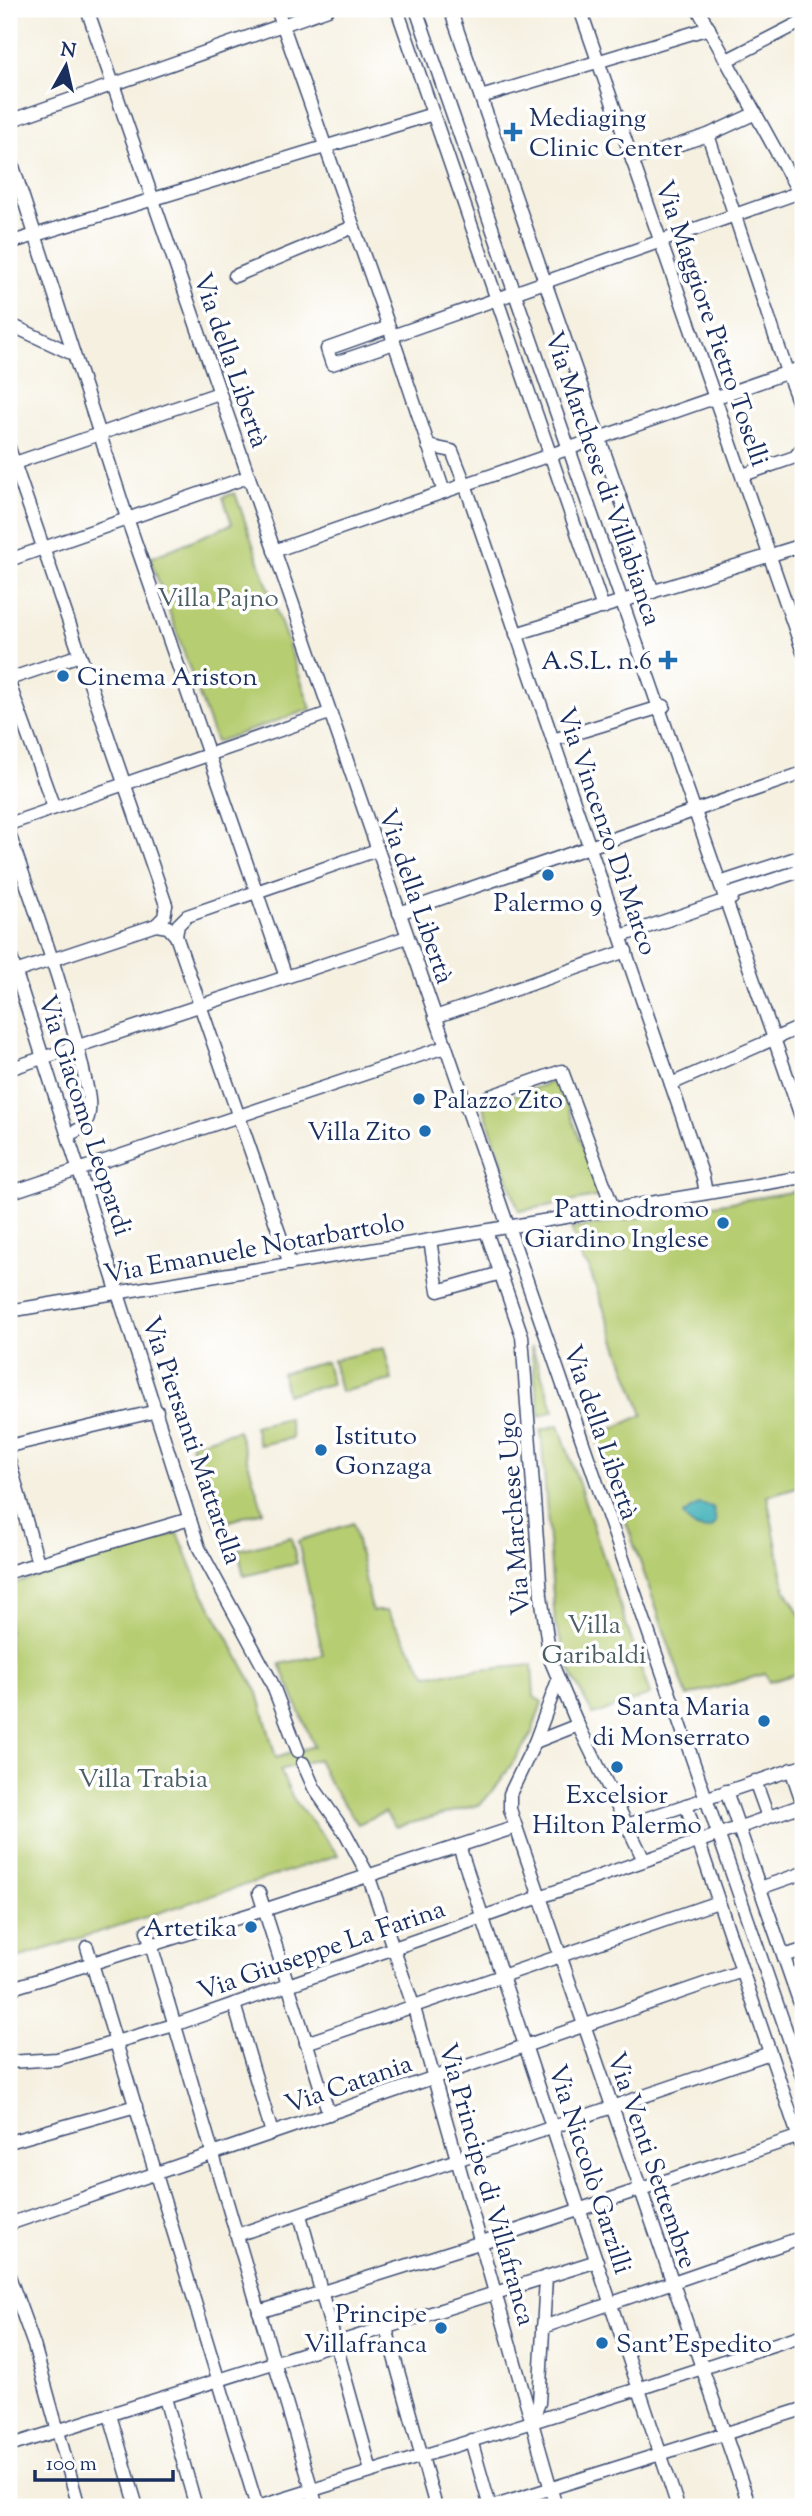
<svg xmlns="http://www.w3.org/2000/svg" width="812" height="2516" viewBox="0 0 812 2516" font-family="'Sorts Mill Goudy',serif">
  <rect width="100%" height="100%" fill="#fff"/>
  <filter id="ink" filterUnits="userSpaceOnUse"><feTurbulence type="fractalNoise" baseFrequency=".0143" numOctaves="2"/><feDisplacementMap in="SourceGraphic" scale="14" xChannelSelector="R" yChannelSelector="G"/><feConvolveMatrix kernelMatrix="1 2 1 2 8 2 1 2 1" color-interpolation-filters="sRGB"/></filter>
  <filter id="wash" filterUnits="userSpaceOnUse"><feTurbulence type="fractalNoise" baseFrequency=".00686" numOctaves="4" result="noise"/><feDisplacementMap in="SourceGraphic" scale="28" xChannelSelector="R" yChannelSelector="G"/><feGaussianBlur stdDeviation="1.57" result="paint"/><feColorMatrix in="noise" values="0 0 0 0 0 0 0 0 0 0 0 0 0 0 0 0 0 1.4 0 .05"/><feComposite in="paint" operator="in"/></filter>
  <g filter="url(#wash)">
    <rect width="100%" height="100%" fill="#f5f0e0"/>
    <g fill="#b7cd72" stroke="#697e68" stroke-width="2">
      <path d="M 235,493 L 311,709 L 216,742 L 150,558 L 232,524 L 223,497 Z"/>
      <path d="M 558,1080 L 601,1196 L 519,1211 L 483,1106 Z"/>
      <path d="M 803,1190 L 803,1485 L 767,1496 L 785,1589 L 803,1620 L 803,1678 L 802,1672 L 769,1682 L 765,1674 L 687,1696 L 596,1436 L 643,1415 L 588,1266 L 583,1262 L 571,1229 Z"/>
      <path d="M 532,1347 L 554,1411 L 540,1416 L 531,1349 Z"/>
      <path d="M 384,1348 L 392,1380 L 340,1392 L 333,1360 Z"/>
      <path d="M 326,1362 L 332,1384 L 287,1394 L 282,1373 Z"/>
      <path d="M 288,1418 L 292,1438 L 259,1445 L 254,1426 Z"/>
      <path d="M 559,1425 L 650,1695 L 593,1715 L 573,1677 L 555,1623 L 541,1430 Z"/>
      <path d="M 238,1430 L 263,1511 L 216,1525 L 191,1444 Z"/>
      <path d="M 353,1523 L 372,1611 L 387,1611 L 427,1675 L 532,1665 L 534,1697 L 542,1702 L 531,1735 L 500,1782 L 481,1804 L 396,1827 L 385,1812 L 358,1824 L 328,1781 L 318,1759 L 280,1770 L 293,1798 L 338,1855 L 9,1961 L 9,1585 L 178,1533 L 200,1587 L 258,1693 L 276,1758 L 314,1746 L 280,1664 L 323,1655 L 298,1541 Z"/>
      <path d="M 291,1537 L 297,1563 L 244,1576 L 238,1550 Z"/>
    </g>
    <path fill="#41b1b8" stroke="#2e708b" stroke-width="2" d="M 699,1504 L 713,1507 L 716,1523 L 712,1528 C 698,1532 692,1527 683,1515 Z"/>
  </g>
  <g filter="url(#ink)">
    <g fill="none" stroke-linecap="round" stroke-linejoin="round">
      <defs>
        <g id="minor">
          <path d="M 87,9 L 803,2079"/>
          <path d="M 277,9 L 389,327 L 444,492"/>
          <path d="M 397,9 L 603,608"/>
          <path d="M 416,9 L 803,1122"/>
          <path d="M 450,9 L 653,592"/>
          <path d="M 580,9 L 803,652"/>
          <path d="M 698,9 L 803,200"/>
          <path d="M 727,60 L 803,21"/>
          <path d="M 481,97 L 709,28"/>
          <path d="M 9,121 L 328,9"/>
          <path d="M 708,135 L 787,372 L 803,414"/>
          <path d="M 9,154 L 128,521 L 286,977"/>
          <path d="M 632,160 L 708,135 L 756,113"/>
          <path d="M 9,243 L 433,114"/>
          <path d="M 235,276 L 353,227"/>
          <path d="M 9,324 L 73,354"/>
          <path d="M 389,327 L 327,349 L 332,364 L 394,343"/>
          <path d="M 392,336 L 803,191"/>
          <path d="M 428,446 L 452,451 L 465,484 L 671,1084 L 703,1177 L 706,1193"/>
          <path d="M 9,448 L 166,905"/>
          <path d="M 9,465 L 219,393"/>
          <path d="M 743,475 L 795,457 L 803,447"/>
          <path d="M 274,551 L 803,367"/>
          <path d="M 9,560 L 248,477"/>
          <path d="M 516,634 L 803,545"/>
          <path d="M 9,679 L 80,655"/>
          <path d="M 9,683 L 54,808"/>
          <path d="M 553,740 L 664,706"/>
          <path d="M 9,824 L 329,713"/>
          <path d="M 9,833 C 35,911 65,989 83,1070 C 86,1084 92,1103 88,1117 C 85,1127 78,1131 69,1134"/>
          <path d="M 726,881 L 796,858 L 800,861 L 800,867 L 797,872 L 730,894"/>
          <path d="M 399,913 L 803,773"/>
          <path d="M 156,925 L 168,927 L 176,936 L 290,1264"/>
          <path d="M 176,936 L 178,925 L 187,916 L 377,850"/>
          <path d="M 621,936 L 732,898"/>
          <path d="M 9,951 L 199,1548 L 271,1681 L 298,1751"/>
          <path d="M 9,974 L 156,925 L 164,917 L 166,905"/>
          <path d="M 435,1017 L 626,951"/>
          <path d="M 9,1069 L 407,937"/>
          <path d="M 671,1084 L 803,1026"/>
          <path d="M 465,1105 L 562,1071 L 613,1208"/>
          <path d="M 9,1193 L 445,1047"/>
          <path d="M 486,1231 L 522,1336 L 541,1595 L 550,1659 L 578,1725 L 644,1860"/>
          <path d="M 430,1240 L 438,1291 L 501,1273"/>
          <path d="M 9,1311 L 803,1177"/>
          <path d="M 9,1446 L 157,1411"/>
          <path d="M 9,1460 L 38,1563"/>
          <path d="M 9,1572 L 190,1519"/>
          <path d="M 535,1742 L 578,1725"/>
          <path d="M 303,1763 L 314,1788 L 346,1834 L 368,1875 L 414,2008 L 556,2507"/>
          <path d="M 791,1769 L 803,1804"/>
          <path d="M 755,1781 L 768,1817"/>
          <path d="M 726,1791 L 803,2012"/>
          <path d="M 686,1805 L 803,2150"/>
          <path d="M 627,1825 L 803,1766"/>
          <path d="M 516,1827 L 750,2507"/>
          <path d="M 459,1846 L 678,2507"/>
          <path d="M 760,1888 L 803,1873"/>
          <path d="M 259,1893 L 329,2114"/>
          <path d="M 147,1931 L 317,2507"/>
          <path d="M 87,1947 L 257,2507"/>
          <path d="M 784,1956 L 803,1950"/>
          <path d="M 9,1989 L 264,1910 L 516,1827 L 510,1809 L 510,1794 L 535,1742 L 558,1680"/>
          <path d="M 234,2004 L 272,2133"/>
          <path d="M 306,2043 L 718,1902"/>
          <path d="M 9,2062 L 57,2059 L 174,2025 L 803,1805"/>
          <path d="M 9,2142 L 136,2106"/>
          <path d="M 300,2215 L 371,2471"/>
          <path d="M 9,2224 L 742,1971"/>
          <path d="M 237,2235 L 770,2053"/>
          <path d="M 9,2276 L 34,2345 L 79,2507"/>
          <path d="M 259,2312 L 482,2242 L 803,2135"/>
          <path d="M 543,2327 L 803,2237"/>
          <path d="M 386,2328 L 436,2507"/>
          <path d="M 165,2398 L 196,2507"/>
          <path d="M 110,2415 L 137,2507"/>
          <path d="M 532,2420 L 539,2403 L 546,2277"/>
          <path d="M 471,2440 L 490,2507"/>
          <path d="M 9,2446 L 597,2261"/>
          <path d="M 258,2507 L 638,2389 L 803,2335"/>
          <path d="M 492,2507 L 803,2409"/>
        </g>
      </defs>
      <use href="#minor" stroke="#3c4c72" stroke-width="15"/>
      <use href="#minor" stroke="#fff" stroke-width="12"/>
    </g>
  </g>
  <g fill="#1f6fb2" stroke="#fff" stroke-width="2.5">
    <path d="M509.5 121.5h7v7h7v7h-7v7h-7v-7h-7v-7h7z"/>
    <path d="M664.5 649.5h7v7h7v7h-7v7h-7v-7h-7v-7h7z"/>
    <circle cx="63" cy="676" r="7"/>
    <circle cx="548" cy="875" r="7"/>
    <circle cx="419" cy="1099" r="7"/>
    <circle cx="425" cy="1131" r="7"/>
    <circle cx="723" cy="1223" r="7"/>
    <circle cx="321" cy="1450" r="7"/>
    <circle cx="764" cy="1721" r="7"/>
    <circle cx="617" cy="1767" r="7"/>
    <circle cx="251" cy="1927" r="7"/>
    <circle cx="441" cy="2328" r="7"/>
    <circle cx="602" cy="2343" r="7"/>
  </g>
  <g text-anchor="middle" stroke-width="7" stroke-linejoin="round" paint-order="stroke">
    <g font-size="26" fill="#1b2f5e" stroke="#fff" text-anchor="end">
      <text x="529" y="126" text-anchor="start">Mediaging<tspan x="529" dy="30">Clinic Center</tspan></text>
      <text x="652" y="669">A.S.L. n.6</text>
      <text x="77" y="685" text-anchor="start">Cinema Ariston</text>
      <text x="548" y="911" text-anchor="middle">Palermo 9</text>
      <text x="433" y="1108" text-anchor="start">Palazzo Zito</text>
      <text x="411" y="1140">Villa Zito</text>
      <text x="709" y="1217">Pattinodromo<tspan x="709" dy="30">Giardino Inglese</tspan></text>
      <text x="335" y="1444" text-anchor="start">Istituto<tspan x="335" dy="30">Gonzaga</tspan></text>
      <text x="750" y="1715">Santa Maria<tspan x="750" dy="30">di Monserrato</tspan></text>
      <text x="617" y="1803" text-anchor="middle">Excelsior<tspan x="617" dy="30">Hilton Palermo</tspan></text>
      <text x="237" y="1936">Artetika</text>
      <text x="427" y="2322">Principe<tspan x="427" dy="30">Villafranca</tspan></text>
      <text x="616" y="2352" text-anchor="start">Sant'Espedito</text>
    </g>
    <g font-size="26" fill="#1b2f5e" stroke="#fff">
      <text transform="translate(713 323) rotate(71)" y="9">Via Maggiore Pietro Toselli</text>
      <text transform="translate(232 360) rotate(71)" y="9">Via della Libertà</text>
      <text transform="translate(604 478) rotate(71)" y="9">Via Marchese di Villabianca</text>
      <text transform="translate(608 831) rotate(71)" y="9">Via Vincenzo Di Marco</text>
      <text transform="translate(417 896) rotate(71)" y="9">Via della Libertà</text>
      <text transform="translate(86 1115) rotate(72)" y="9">Via Giacomo Leopardi</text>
      <text transform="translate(254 1247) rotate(-10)" y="9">Via Emanuele Notarbartolo</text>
      <text transform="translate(602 1432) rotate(71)" y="9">Via della Libertà</text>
      <text transform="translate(193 1440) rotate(71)" y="9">Via Piersanti Mattarella</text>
      <text transform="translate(513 1514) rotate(-94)" y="9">Via Marchese Ugo</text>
      <text transform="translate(321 1949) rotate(-19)" y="9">Via Giuseppe La Farina</text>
      <text transform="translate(348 2083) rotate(-19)" y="9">Via Catania</text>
      <text transform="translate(653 2160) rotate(71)" y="9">Via Venti Settembre</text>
      <text transform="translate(591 2169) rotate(72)" y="9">Via Niccolò Garzilli</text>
      <text transform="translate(488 2184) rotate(74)" y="9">Via Principe di Villafranca</text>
    </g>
    <g font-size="26" fill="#4a5e64" stroke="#fff">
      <text x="218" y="606">Villa Pajno</text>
      <text x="594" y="1633">Villa<tspan x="594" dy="30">Garibaldi</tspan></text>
      <text x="143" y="1787">Villa Trabia</text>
    </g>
  </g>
  <rect width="812" height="2516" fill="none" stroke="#fff" stroke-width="35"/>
  <g transform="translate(66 66) rotate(8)" stroke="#ffffff" stroke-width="5" paint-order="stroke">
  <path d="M0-5L12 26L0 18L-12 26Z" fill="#1b2f5e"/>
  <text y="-10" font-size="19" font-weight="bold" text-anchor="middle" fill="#1b2f5e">N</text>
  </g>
  <path d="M35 2470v10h138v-10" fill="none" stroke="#1b2f5e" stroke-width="3.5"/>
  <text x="46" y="2470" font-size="21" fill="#1b2f5e" stroke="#ffffff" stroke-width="5" paint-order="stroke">100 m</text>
</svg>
